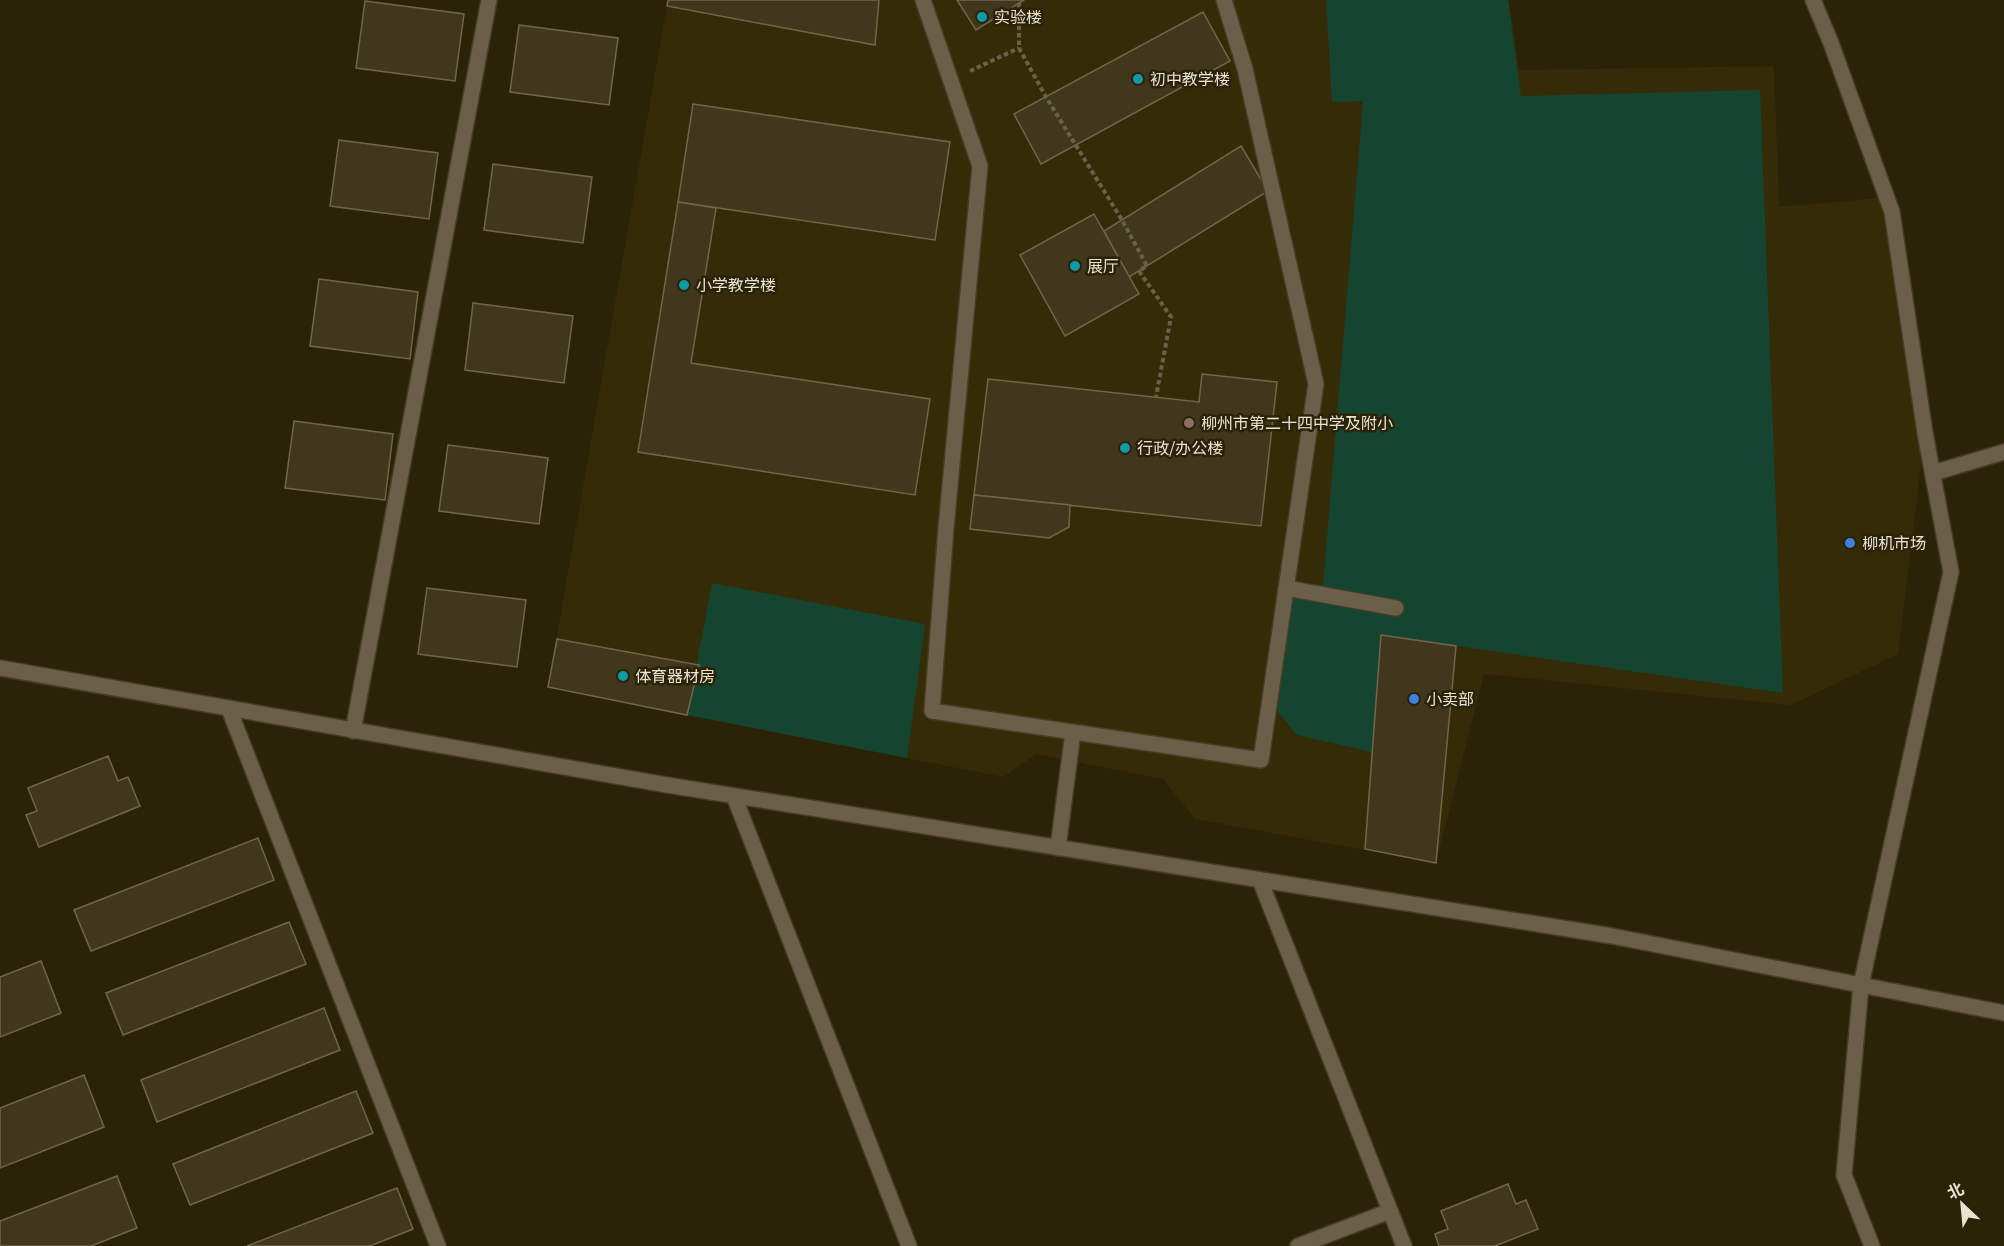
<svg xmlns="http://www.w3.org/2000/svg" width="2004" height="1246" viewBox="0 0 2004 1246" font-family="Georgia,'Noto Sans SC',serif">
  <rect width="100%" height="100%" fill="#2b2308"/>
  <path fill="#352b07" d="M 668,0 L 1509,0 L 1519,70 L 1774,66 L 1779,207 L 1890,197 L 1925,433 L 1898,654 L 1791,705 L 1484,674 L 1436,863 L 1195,819 L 1163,779 L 1036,754 L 1003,777 L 548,687 Z"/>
  <g fill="#154531">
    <path d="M 1326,0 L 1508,0 L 1521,96 L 1760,90 L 1783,693 L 1381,635 L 1372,752 L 1297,735 L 1276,710 L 1291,595 L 1322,598 L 1363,101 L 1332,102 Z"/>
    <path d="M 712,583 L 925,624 L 907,758 L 687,715 Z"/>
  </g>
  <g fill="#40371d" stroke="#70674b" stroke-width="1.5">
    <path d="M 668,0 L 879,0 L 875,45 L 667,6 Z"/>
    <path d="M 957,0 L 1024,0 L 976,30 Z"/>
    <path d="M 365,1 L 464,14 L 455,81 L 356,68 Z"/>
    <path d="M 1203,12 L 1230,61 L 1041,164 L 1014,114 Z"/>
    <path d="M 519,25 L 618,38 L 609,105 L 510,92 Z"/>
    <path d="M 693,104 L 950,142 L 935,240 L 678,202 Z"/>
    <path d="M 339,140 L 438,153 L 429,219 L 330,206 Z"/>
    <path d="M 1241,146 L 1268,191 L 1129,277 L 1104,231 Z"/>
    <path d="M 493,164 L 592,177 L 583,243 L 484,230 Z"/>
    <path d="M 678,202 L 716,208 L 691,363 L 930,399 L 915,495 L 638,452 Z"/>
    <path d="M 1094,214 L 1139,294 L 1065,336 L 1020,255 Z"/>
    <path d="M 319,279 L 418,292 L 410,359 L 310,346 Z"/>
    <path d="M 473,303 L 573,316 L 564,383 L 465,370 Z"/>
    <path d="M 1202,374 L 1277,382 L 1261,526 L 974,495 L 988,379 L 1199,402 Z"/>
    <path d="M 294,421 L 393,434 L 385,500 L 285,488 Z"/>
    <path d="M 448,445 L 548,458 L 539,524 L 439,511 Z"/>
    <path d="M 974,495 L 1070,505 L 1069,527 L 1049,538 L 970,529 Z"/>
    <path d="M 427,588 L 526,600 L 517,667 L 418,654 Z"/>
    <path d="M 1381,635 L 1456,646 L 1436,863 L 1365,849 Z"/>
    <path d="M 557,639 L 699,665 L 687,715 L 548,687 Z"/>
    <path d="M 108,756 L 118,781 L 128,777 L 140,806 L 39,847 L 26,815 L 37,811 L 28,788 Z"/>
    <path d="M 258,838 L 274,880 L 91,951 L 74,910 Z"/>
    <path d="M 289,922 L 306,964 L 123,1035 L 106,993 Z"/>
    <path d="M 41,961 L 61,1013 L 0,1037 L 0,977 Z"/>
    <path d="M 324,1008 L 340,1050 L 157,1122 L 141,1080 Z"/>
    <path d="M 84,1075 L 104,1127 L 0,1168 L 0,1108 Z"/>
    <path d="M 356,1091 L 373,1133 L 190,1205 L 173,1164 Z"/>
    <path d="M 117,1176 L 137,1228 L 91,1246 L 0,1246 L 0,1221 Z"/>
    <path d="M 1508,1184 L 1516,1204 L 1526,1200 L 1538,1229 L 1495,1246 L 1439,1246 L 1435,1234 L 1448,1229 L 1441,1211 Z"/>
    <path d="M 397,1188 L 413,1229 L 370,1246 L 247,1246 Z"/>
  </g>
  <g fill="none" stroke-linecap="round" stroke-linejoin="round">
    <defs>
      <g id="lane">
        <path d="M 923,0 L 980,166 L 946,528 L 932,711 L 1261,760 L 1316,384 L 1245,69 L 1224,0"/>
        <path d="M 1933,473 L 2004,452"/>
        <path d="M 1286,588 L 1396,608"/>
        <path d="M 1058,848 L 1073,732"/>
        <path d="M 1861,985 L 2004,1013"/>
      </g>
      <g id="street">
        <path d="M 1813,0 L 1831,43 L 1892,212 L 1925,433 L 1951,572 L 1861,985 L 1844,1175 L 1872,1246"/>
        <path d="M 0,668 L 667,785 L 1612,936 L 1861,985"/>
        <path d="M 229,709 L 438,1246"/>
        <path d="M 353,731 L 489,0"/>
        <path d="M 734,796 L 909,1246"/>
        <path d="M 1260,880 L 1404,1246"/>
        <path d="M 1298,1246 L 1390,1211"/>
      </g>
    </defs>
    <use href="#lane" stroke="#453e25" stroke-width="18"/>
    <use href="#street" stroke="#453e25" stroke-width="18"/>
    <g stroke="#69624b" stroke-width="4" stroke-dasharray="4.5 3" stroke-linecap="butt">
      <path d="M 1019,3 L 1019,48 L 1046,97 L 1122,220 L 1147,266 L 1139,271 L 1171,317 L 1156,397"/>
      <path d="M 970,71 L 1019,48"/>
    </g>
    <use href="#lane" stroke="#6b5f49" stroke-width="15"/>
    <use href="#street" stroke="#6b5f49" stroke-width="15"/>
  </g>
  <g fill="#0f9aa8" stroke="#2b2308" stroke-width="2">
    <circle cx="982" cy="17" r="6"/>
    <circle cx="1138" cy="79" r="6"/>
    <circle cx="1075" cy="266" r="6"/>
    <circle cx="684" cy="285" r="6"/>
    <circle cx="1125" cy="448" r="6"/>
    <circle cx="623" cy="676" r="6"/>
  </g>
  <circle fill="#8d6e63" stroke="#2b2308" stroke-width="2" cx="1189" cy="423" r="6"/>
  <g fill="#3f7fe0" stroke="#2b2308" stroke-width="2">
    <circle cx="1850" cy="543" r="6"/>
    <circle cx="1414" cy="699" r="6"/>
  </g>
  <g text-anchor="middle" stroke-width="5" stroke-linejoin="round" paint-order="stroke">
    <g font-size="16" fill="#e8e3d4" stroke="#2b2308" text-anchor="start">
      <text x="994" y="23">实验楼</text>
      <text x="1150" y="85">初中教学楼</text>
      <text x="1087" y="272">展厅</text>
      <text x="696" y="291">小学教学楼</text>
      <text x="1201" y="429">柳州市第二十四中学及附小</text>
      <text x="1137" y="454">行政/办公楼</text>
      <text x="1862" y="549">柳机市场</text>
      <text x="635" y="682">体育器材房</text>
      <text x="1426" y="705">小卖部</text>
    </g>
  </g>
  <g transform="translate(1962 1204) rotate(334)" stroke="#2b2308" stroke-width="4.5" paint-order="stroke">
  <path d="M0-4.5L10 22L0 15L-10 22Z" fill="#e8e3d4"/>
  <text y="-9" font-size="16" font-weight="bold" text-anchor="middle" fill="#e8e3d4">北</text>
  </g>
</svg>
